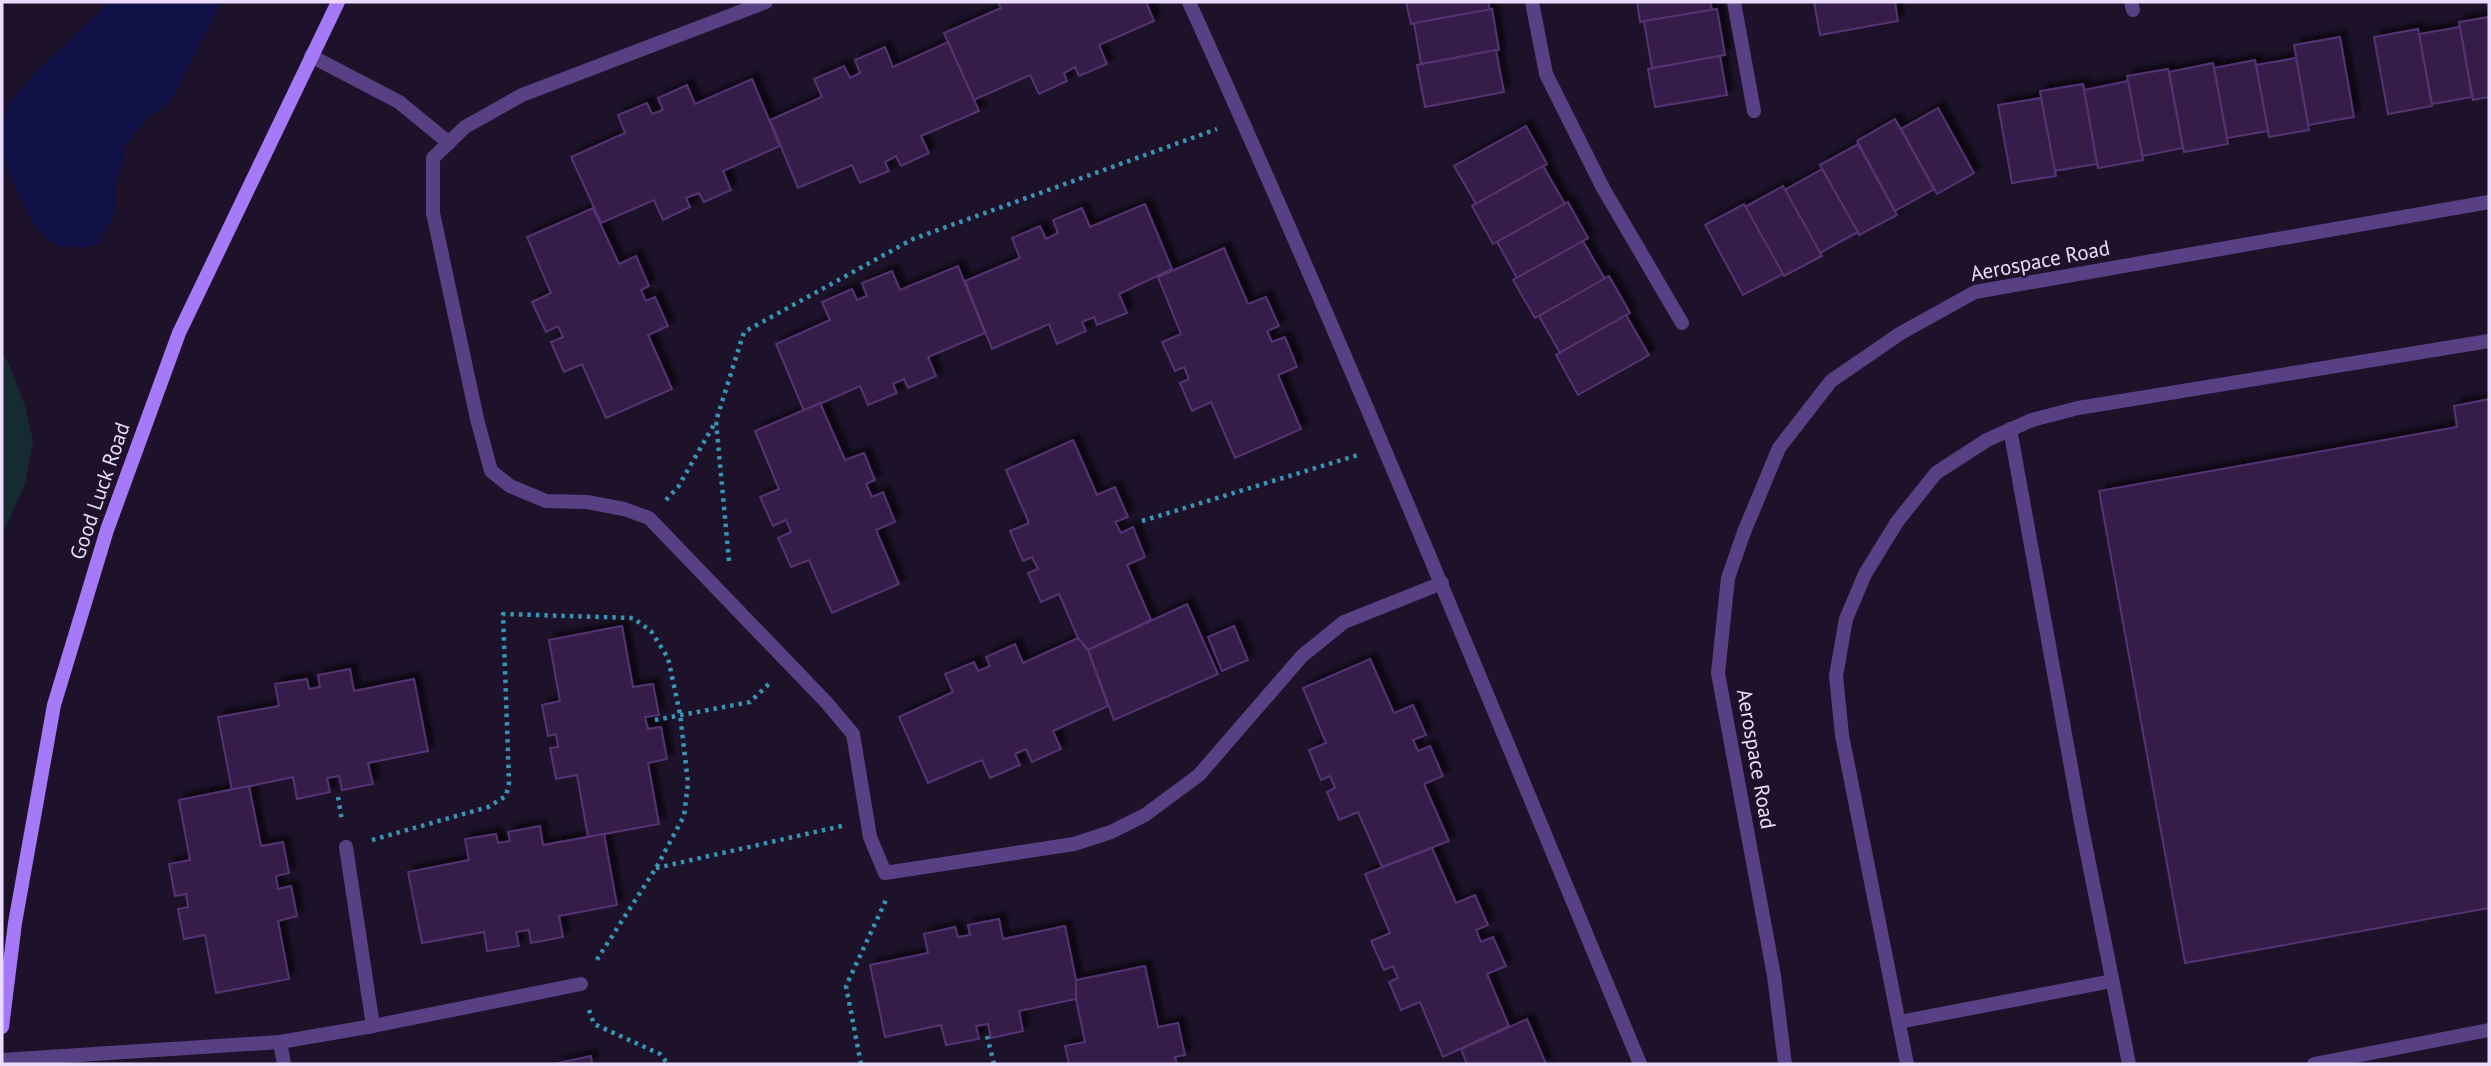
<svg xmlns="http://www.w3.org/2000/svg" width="2491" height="1066" viewBox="0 0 2491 1066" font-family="'PT Sans',sans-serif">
  <defs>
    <filter id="shadow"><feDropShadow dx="6" dy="-6" stdDeviation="2" flood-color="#0009"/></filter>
  </defs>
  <rect width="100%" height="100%" fill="#1d1229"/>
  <path fill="#162a32" d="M 2,354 L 9,364 L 25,406 L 33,441 L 25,484 L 2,535 Z"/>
  <path fill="#0e1046" d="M 110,2 L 222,2 L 171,101 L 149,116 L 126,145 L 116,185 L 114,215 L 97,245 L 80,248 L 55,245 L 35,226 L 20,199 L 5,164 L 2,127 L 9,103 L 37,71 Z"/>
  <g fill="#351f49" stroke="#553373" stroke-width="2" filter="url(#shadow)">
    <path d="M 998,2 L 1146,2 L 1154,21 L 1099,45 L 1107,64 L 1079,76 L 1075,67 L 1064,73 L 1067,81 L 1039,94 L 1030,75 L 974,100 L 944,33 L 1001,8 Z"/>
    <path d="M 1406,2 L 1488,2 L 1490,10 L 1411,24 Z"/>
    <path d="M 1637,2 L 1710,2 L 1712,10 L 1640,22 Z"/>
    <path d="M 1814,2 L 1895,2 L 1898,21 L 1820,35 Z"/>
    <path d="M 1492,9 L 1499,50 L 1421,64 L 1414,23 Z"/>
    <path d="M 1717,9 L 1725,55 L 1652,68 L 1644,21 Z"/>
    <path d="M 2489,17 L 2489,97 L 2473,100 L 2459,22 Z"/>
    <path d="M 2460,27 L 2472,97 L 2432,104 L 2419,34 Z"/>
    <path d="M 2418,29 L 2432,106 L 2388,114 L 2374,37 Z"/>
    <path d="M 2340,37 L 2354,117 L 2308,125 L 2294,45 Z"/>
    <path d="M 948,42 L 979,111 L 921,136 L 929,153 L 901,166 L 896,156 L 885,162 L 889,171 L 860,183 L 852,165 L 798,188 L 770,120 L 822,97 L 814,79 L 844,66 L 850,78 L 860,73 L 855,60 L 885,47 L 893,67 Z"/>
    <path d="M 1496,50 L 1504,92 L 1425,107 L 1417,65 Z"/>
    <path d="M 1720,56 L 1727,95 L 1655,107 L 1648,69 Z"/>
    <path d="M 2296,58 L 2309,130 L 2269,137 L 2256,65 Z"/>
    <path d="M 2255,60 L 2268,131 L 2227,138 L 2214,68 Z"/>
    <path d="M 2213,63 L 2228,144 L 2184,152 L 2169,72 Z"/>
    <path d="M 2168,69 L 2183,148 L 2142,156 L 2127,76 Z"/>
    <path d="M 752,79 L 780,146 L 723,171 L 731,190 L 704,202 L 699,193 L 686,198 L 690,207 L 663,220 L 654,200 L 601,223 L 571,157 L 625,133 L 618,115 L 647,103 L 652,114 L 663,110 L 658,98 L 687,85 L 695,104 Z"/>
    <path d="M 2128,81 L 2143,160 L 2098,168 L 2084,90 Z"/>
    <path d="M 2083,84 L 2097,164 L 2054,171 L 2040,91 Z"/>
    <path d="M 2041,98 L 2056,176 L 2012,183 L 1998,105 Z"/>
    <path d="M 1938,108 L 1974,173 L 1937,194 L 1901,129 Z"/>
    <path d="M 1895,119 L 1934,189 L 1895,211 L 1857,141 Z"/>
    <path d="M 1526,126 L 1547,164 L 1476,204 L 1454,166 Z"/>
    <path d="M 1858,144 L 1897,215 L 1859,235 L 1820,165 Z"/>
    <path d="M 1543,166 L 1565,204 L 1493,244 L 1472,206 Z"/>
    <path d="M 1822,169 L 1858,232 L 1820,253 L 1785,190 Z"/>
    <path d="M 1783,186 L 1822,256 L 1784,276 L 1745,207 Z"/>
    <path d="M 1568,202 L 1588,238 L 1517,278 L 1497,242 Z"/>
    <path d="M 1145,204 L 1172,269 L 1119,294 L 1127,313 L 1097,325 L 1094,317 L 1082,322 L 1086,331 L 1057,344 L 1049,324 L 992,349 L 965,281 L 1020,258 L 1012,238 L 1040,226 L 1046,239 L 1058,233 L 1053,220 L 1082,208 L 1090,227 Z"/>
    <path d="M 1744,204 L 1783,274 L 1743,295 L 1705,225 Z"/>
    <path d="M 593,208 L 619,264 L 636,256 L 649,286 L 641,290 L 646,301 L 655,297 L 668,326 L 648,335 L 672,389 L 606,418 L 582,364 L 564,372 L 551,342 L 563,337 L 558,326 L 546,332 L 532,302 L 551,293 L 527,237 Z"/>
    <path d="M 1583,241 L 1605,279 L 1535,318 L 1513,280 Z"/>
    <path d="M 1224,248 L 1248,304 L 1266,297 L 1279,326 L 1267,331 L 1272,342 L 1285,337 L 1297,367 L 1278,375 L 1301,429 L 1235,458 L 1211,402 L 1192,411 L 1180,383 L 1189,379 L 1184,367 L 1175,371 L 1162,342 L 1181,334 L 1158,277 Z"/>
    <path d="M 958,266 L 985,333 L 928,357 L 936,376 L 908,388 L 904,379 L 893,384 L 897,393 L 868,405 L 860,386 L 804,411 L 776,344 L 830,320 L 822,302 L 852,289 L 857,300 L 867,296 L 862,283 L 892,271 L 900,290 Z"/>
    <path d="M 1609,276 L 1630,313 L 1560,353 L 1539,316 Z"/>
    <path d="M 1626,315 L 1649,355 L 1578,395 L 1556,355 Z"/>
    <path d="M 2489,399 L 2489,908 L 2185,963 L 2099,491 L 2457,427 L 2454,406 Z"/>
    <path d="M 820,403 L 845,460 L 864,453 L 875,480 L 866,484 L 872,497 L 883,492 L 895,522 L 876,530 L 899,584 L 832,613 L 809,560 L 791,567 L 778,538 L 791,532 L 786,520 L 773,526 L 760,497 L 779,489 L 755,431 Z"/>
    <path d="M 1073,440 L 1097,495 L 1115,487 L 1128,517 L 1115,522 L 1121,533 L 1133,527 L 1145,557 L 1127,565 L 1151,620 L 1088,650 L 1078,638 L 1059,594 L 1041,602 L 1028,573 L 1038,569 L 1032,557 L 1023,561 L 1010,531 L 1029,523 L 1006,470 Z"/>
    <path d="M 1187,604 L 1218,674 L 1114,720 L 1088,650 Z"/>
    <path d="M 622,626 L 633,687 L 653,684 L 659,715 L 645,717 L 648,729 L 661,727 L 667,759 L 648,763 L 659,824 L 588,837 L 577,775 L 556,779 L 550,748 L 558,747 L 556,734 L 548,736 L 542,705 L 560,701 L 549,640 Z"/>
    <path d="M 1234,626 L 1248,660 L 1222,671 L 1208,637 Z"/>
    <path d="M 1078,638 L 1088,650 L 1108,706 L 1053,731 L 1061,749 L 1032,762 L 1026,749 L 1015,754 L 1020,765 L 990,778 L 982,760 L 928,783 L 899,717 L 953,692 L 945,674 L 974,662 L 978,671 L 990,666 L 986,657 L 1015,644 L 1023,663 Z"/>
    <path d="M 1370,659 L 1394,713 L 1413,705 L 1426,735 L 1413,740 L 1418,751 L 1430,746 L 1443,776 L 1424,784 L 1449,841 L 1382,867 L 1358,812 L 1339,820 L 1327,792 L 1335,788 L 1330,776 L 1321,780 L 1309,750 L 1326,743 L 1303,688 Z"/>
    <path d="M 350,669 L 354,691 L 414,679 L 428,751 L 368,763 L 373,784 L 342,790 L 339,776 L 327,778 L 330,792 L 297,799 L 293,777 L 232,790 L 218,717 L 279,706 L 275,684 L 307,679 L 309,689 L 320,687 L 318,675 Z"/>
    <path d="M 249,786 L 261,846 L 283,842 L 289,873 L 276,876 L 278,889 L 291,886 L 297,916 L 278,921 L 289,979 L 216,993 L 205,935 L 184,939 L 178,909 L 188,907 L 186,894 L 175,896 L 169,864 L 190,860 L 179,800 Z"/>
    <path d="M 540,826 L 543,845 L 604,834 L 617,905 L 559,916 L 563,937 L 531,943 L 529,930 L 516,932 L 519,946 L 487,951 L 484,932 L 422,943 L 408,872 L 469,860 L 465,839 L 496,834 L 498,843 L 510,841 L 508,832 Z"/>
    <path d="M 1432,848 L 1456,903 L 1475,895 L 1488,925 L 1476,930 L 1481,942 L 1493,937 L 1506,966 L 1487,974 L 1509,1026 L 1443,1057 L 1420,1002 L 1401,1010 L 1389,982 L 1398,978 L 1393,966 L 1384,970 L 1371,941 L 1390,933 L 1365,874 Z"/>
    <path d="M 999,919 L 1003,939 L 1065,926 L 1076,980 L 1076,999 L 1019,1011 L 1023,1031 L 991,1038 L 988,1024 L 976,1026 L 979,1039 L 946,1045 L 941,1025 L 885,1037 L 870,965 L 928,953 L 924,934 L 955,927 L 958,937 L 970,935 L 968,925 Z"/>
    <path d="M 1145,966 L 1158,1027 L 1178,1023 L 1185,1055 L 1175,1057 L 1177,1064 L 1069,1064 L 1065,1046 L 1085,1042 L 1076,999 L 1076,980 Z"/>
    <path d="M 1527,1019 L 1546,1064 L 1467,1064 L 1461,1049 Z"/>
    <path d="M 591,1056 L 592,1064 L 558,1064 L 558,1063 Z"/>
  </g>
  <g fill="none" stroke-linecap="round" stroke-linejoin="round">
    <g stroke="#3894b5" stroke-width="4.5" stroke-dasharray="3.5 5" stroke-linecap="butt">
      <path d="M 666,500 L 678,487 L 716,421"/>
      <path d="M 1142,521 L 1358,455"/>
      <path d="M 729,561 L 716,421 L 744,332 L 913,239 L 1217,129"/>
      <path d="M 655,720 L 750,702 L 771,682"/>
      <path d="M 338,797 L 342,821"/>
      <path d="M 372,840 L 488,807 L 506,796 L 509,783 L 503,614 L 633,618 L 651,631 L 668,658 L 680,714 L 688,783 L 684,816 L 656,868 L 596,961"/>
      <path d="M 656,868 L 842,826"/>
      <path d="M 589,1010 L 594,1024 L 660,1054 L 668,1064"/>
      <path d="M 987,1036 L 994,1064"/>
      <path d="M 861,1064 L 846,986 L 886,900"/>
    </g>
    <g stroke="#594085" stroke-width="14">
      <path d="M 766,2 L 522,95 L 465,127 L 433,158 L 433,213 L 477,419 L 491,471 L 510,486 L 546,501 L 587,502 L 624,509 L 649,518 L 826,702 L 853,734 L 870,837 L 885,873 L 1074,844 L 1111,832 L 1145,815 L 1199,775 L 1302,656 L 1344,622 L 1442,583"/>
      <path d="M 1189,2 C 1348,352 1493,709 1640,1064"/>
      <path d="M 311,56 L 399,102 L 449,143"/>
      <path d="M 2010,429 L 2082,828 L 2129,1064"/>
      <path d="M 346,847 L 373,1026"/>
      <path d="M 1899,1022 L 2112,981"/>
      <path d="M 280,1042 L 284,1064"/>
      <path d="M 2,1060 L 280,1042 L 373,1026 L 581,984"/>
      <path d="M 1907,1064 L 1842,735 L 1836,676 L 1846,619 L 1865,574 L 1897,522 L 1936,473 L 1987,440 L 2032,420 L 2078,408 L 2489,341"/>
      <path d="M 2314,1064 L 2489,1030"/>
    </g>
    <g stroke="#594085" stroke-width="14">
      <path d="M 1532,2 L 1546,74 L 1603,188 L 1682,323"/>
      <path d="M 1734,2 L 1754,111"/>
      <path d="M 2131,2 L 2133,10"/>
      <path d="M 1785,1064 L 1774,976 L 1718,673 L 1728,578 L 1744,532 L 1779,448 L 1831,381 L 1901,333 L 1975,292 L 2489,202"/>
    </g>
    <path stroke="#a579f7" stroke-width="14" d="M 2,1027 L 15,923 L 54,705 L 107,530 L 179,333 L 338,2"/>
  </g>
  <g text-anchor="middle" stroke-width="5" stroke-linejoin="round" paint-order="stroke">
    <g font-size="21" fill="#ebdcfd" stroke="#1d1229">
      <text transform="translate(2040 261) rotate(-11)" y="7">Aerospace Road</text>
      <text transform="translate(100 491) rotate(-71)" y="7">Good Luck Road</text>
      <text transform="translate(1756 759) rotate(80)" y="7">Aerospace Road</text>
    </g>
  </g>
  <rect width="2491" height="1066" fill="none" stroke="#ebdcfd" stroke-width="7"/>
</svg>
